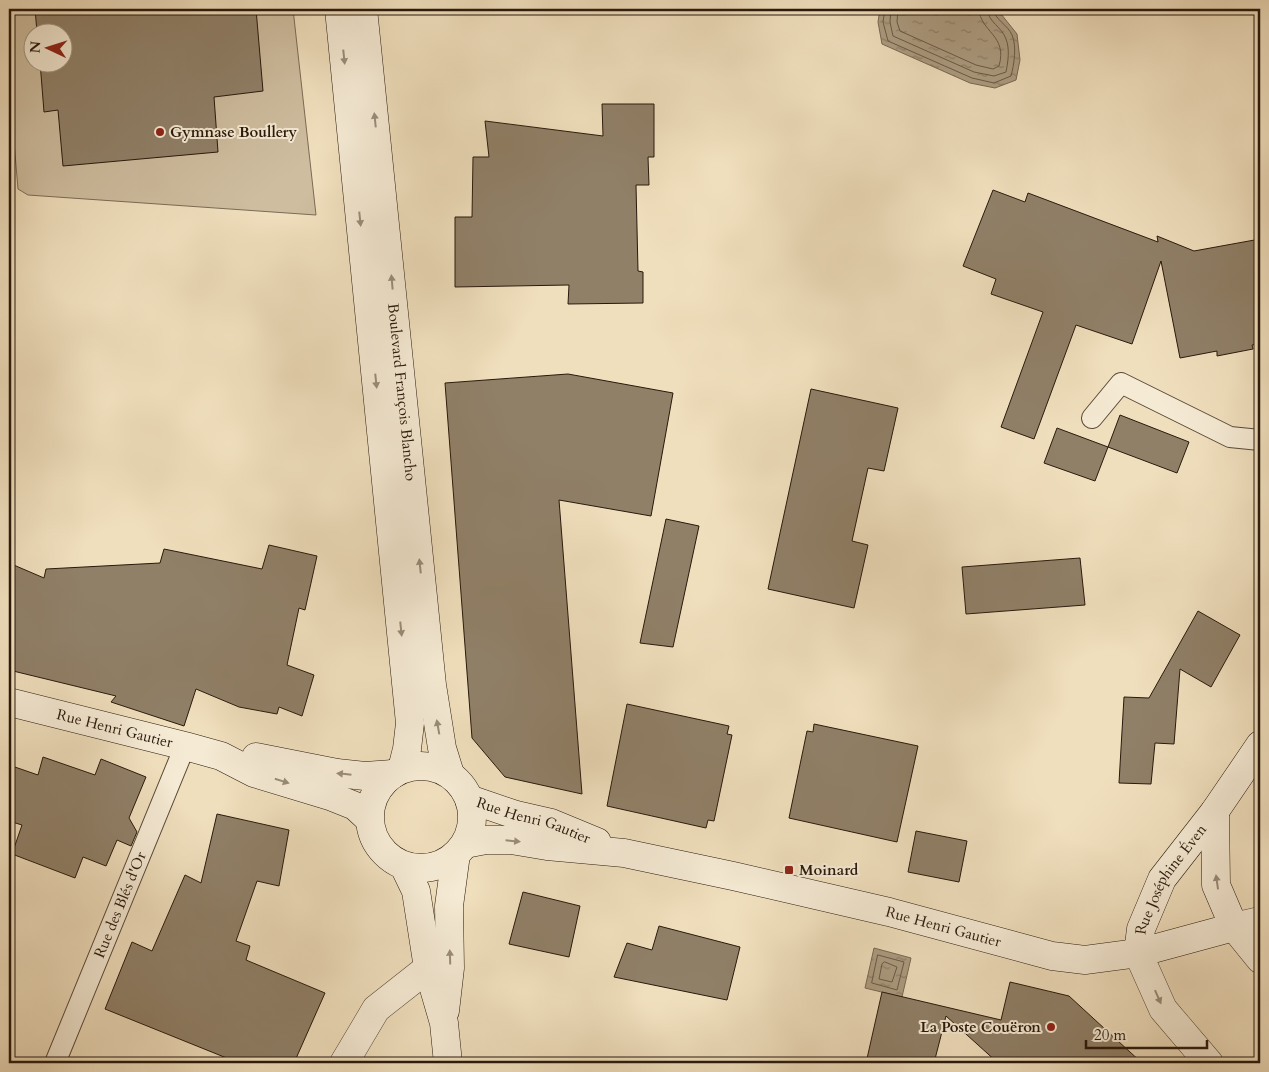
<svg xmlns="http://www.w3.org/2000/svg" width="1269" height="1072" viewBox="0 0 1269 1072" font-family="Cardo,serif">
  <defs>
    <pattern id="water-ripples" width="26" height="14" patternUnits="userSpaceOnUse" patternTransform="scale(1.25)"><rect width="26" height="14" fill="#ac9c81"/><path d="M2 4q2-2 4 0t4 0M15 11q2-2 4 0t4 0" fill="none" stroke="#8c7e68"/></pattern>
  </defs>
  <rect width="100%" height="100%" fill="#f0dfbd"/>
  <filter id="stains"><feTurbulence type="fractalNoise" baseFrequency=".004" numOctaves="4"/><feColorMatrix values="0 0 0 0 .2 0 0 0 0 .09 0 0 0 0 .02 0 0 0 .5 -.17"/></filter>
  <radialGradient id="worn" r=".72"><stop offset=".6" stop-color="#630" stop-opacity="0"/><stop offset="1" stop-color="#630" stop-opacity=".3"/></radialGradient>
  <path fill="#cebd9f" stroke="#7c6b56" fill-rule="evenodd" d="M 9,9 L 293,9 L 316,215 L 28,195 L 18,189 L 9,83 ZM 32,32 L 62,32 L 62,62 L 32,62 Z"/>
  <g fill="url(#water-ripples)" stroke="#786852">
    <path d="M 880,9 L 997,9 L 1017,34 L 1020,60 L 1016,80 L 995,88 L 970,83 L 882,44 L 878,22 Z"/>
    <path d="M 874,948 L 911,958 L 902,997 L 865,988 Z"/>
  </g>
  <g fill="none" stroke-linecap="round" stroke-linejoin="round">
    <g stroke="#6a5a46" stroke-width="1">
      <path d="M 885,9 L 883,22 L 888,41 L 972,78 L 994,83 L 1011,76 C 1014,65 1017,46 1012,35 C 1008,25 995,20 993,9"/>
      <path d="M 891,9 L 890,22 L 893,36 L 974,72 L 994,76 L 1006,72 C 1008,62 1010,49 1006,39 C 1002,27 988,22 987,9"/>
      <path d="M 898,9 L 897,22 L 900,31 L 976,65 L 993,69 L 999,66 C 1008,35 980,32 979,9"/>
      <path d="M 878,955 L 904,962 L 897,990 L 872,983 Z"/>
      <path d="M 885,962 L 897,967 L 892,982 L 879,979 L 882,964 Z"/>
    </g>
  </g>
  <g fill="#908068" stroke="#29190c">
    <path d="M 35,9 L 256,9 L 263,91 L 214,97 L 218,152 L 63,166 L 58,110 L 44,112 L 40,62 L 62,62 L 62,32 L 37,32 Z"/>
    <path d="M 602,104 L 654,104 L 654,157 L 648,157 L 649,185 L 636,185 L 638,271 L 643,272 L 643,303 L 568,304 L 569,285 L 455,287 L 455,217 L 472,217 L 473,157 L 489,157 L 485,121 L 603,136 Z"/>
    <path d="M 993,190 L 1025,202 L 1028,193 L 1158,242 L 1157,236 L 1194,251 L 1260,239 L 1260,344 L 1252,345 L 1253,349 L 1217,356 L 1217,351 L 1180,358 L 1161,261 L 1132,344 L 1076,325 L 1034,439 L 1001,427 L 1043,312 L 991,294 L 996,279 L 963,266 Z"/>
    <path d="M 568,374 L 673,393 L 651,516 L 559,500 L 582,794 L 505,777 L 472,738 L 445,383 Z"/>
    <path d="M 811,389 L 898,408 L 884,471 L 868,468 L 852,541 L 868,545 L 854,608 L 768,589 Z"/>
    <path d="M 1120,415 L 1189,442 L 1177,473 L 1108,447 Z"/>
    <path d="M 1057,428 L 1108,447 L 1095,481 L 1044,463 Z"/>
    <path d="M 666,519 L 699,526 L 673,647 L 640,643 Z"/>
    <path d="M 269,545 L 317,556 L 305,610 L 299,608 L 287,665 L 314,675 L 302,716 L 279,707 L 277,714 L 239,707 L 196,689 L 184,726 L 111,702 L 116,696 L 9,670 L 9,563 L 44,578 L 46,569 L 160,563 L 164,549 L 262,569 Z"/>
    <path d="M 1080,558 L 1085,605 L 966,614 L 962,567 Z"/>
    <path d="M 1198,611 L 1240,635 L 1211,687 L 1180,669 L 1174,744 L 1155,743 L 1151,784 L 1119,783 L 1124,697 L 1149,698 Z"/>
    <path d="M 627,704 L 729,726 L 727,734 L 732,735 L 714,821 L 708,820 L 706,828 L 607,806 Z"/>
    <path d="M 814,724 L 918,746 L 897,842 L 789,818 L 807,731 L 813,732 Z"/>
    <path d="M 43,757 L 95,775 L 101,759 L 146,777 L 129,818 L 137,832 L 131,846 L 117,840 L 106,866 L 83,857 L 75,878 L 12,854 L 22,825 L 9,821 L 9,765 L 38,775 Z"/>
    <path d="M 217,814 L 289,830 L 279,886 L 257,881 L 236,941 L 250,946 L 246,960 L 325,993 L 294,1063 L 239,1063 L 105,1009 L 132,942 L 152,951 L 185,875 L 201,883 Z"/>
    <path d="M 916,831 L 967,841 L 959,882 L 908,872 Z"/>
    <path d="M 523,892 L 580,906 L 569,957 L 509,944 Z"/>
    <path d="M 659,926 L 740,947 L 727,1000 L 614,977 L 627,943 L 652,950 Z"/>
    <path d="M 1010,982 L 1069,996 L 1142,1063 L 998,1063 L 946,1016 L 934,1063 L 866,1063 L 882,992 L 1001,1020 Z"/>
  </g>
  <g fill="none" stroke-linecap="round" stroke-linejoin="round">
    <defs>
      <g id="lane">
        <path d="M 1092,418 L 1121,383 L 1230,437 L 1260,440"/>
        <path id="s1" d="M 55,1063 L 185,746"/>
      </g>
      <g id="street">
        <path d="M 1260,921 L 1234,927 L 1260,959"/>
        <path d="M 1138,953 L 1163,1009 L 1209,1063"/>
        <path d="M 344,1063 L 376,1009 L 428,968"/>
      </g>
      <g id="secondary">
        <path d="M 339,9 L 410,723 L 407,749 L 402,769"/>
        <path id="s2" d="M 363,9 L 432,685 L 442,748 L 450,774"/>
        <path id="s3" d="M 9,702 L 185,746 L 221,756 L 254,773 L 330,796 L 355,806 L 369,819"/>
        <path d="M 256,757 L 337,773 L 365,776 L 393,774"/>
        <circle cx="421" cy="817" r="51"/>
        <path id="s4" d="M 469,799 L 516,815 L 551,823 L 597,842"/>
        <path id="s5" d="M 465,844 L 486,840 L 511,840 L 547,846 L 624,853 L 733,876 L 889,912 L 1052,956 L 1085,960 L 1138,953 L 1234,927 L 1216,885 L 1215,811"/>
        <path d="M 404,866 L 416,891 L 428,968 L 444,1023 L 448,1063"/>
        <path id="s6" d="M 1138,953 L 1141,929 L 1162,879 L 1215,811 L 1260,745"/>
        <path d="M 445,1011 L 450,968 L 449,906 L 456,854"/>
      </g>
    </defs>
    <use href="#lane" stroke="#5b4a38" stroke-width="22"/>
    <use href="#street" stroke="#5b4a38" stroke-width="29"/>
    <use href="#secondary" stroke="#29190c" stroke-width="29"/>
    <use href="#lane" stroke="#f5ead4" stroke-width="20"/>
    <use href="#street" stroke="#f5ead4" stroke-width="28"/>
    <use href="#secondary" stroke="#f5ead4" stroke-width="28"/>
  </g>
  <defs><path id="oneway-solid" d="M-6-.8H1V-3.2L6.5 0L1 3.2V.8H-6Z" transform="scale(1.25)"/></defs>
  <g fill="#998c7a">
    <use href="#oneway-solid" transform="translate(344 57) rotate(84)"/>
    <use href="#oneway-solid" transform="translate(375 120) rotate(-96)"/>
    <use href="#oneway-solid" transform="translate(360 219) rotate(84)"/>
    <use href="#oneway-solid" transform="translate(392 282) rotate(-95)"/>
    <use href="#oneway-solid" transform="translate(376 381) rotate(84)"/>
    <use href="#oneway-solid" transform="translate(420 566) rotate(-96)"/>
    <use href="#oneway-solid" transform="translate(401 629) rotate(84)"/>
    <use href="#oneway-solid" transform="translate(438 727) rotate(-100)"/>
    <use href="#oneway-solid" transform="translate(344 774) rotate(-174)"/>
    <use href="#oneway-solid" transform="translate(282 781) rotate(17)"/>
    <use href="#oneway-solid" transform="translate(513 841) rotate(6)"/>
    <use href="#oneway-solid" transform="translate(1217 882) rotate(-98)"/>
    <use href="#oneway-solid" transform="translate(450 957) rotate(-92)"/>
    <use href="#oneway-solid" transform="translate(1158 997) rotate(66)"/>
  </g>
  <g fill="#8f2418" stroke="#f5ead4" stroke-width="2">
    <circle cx="160" cy="132" r="5"/>
    <rect x="784" y="865" width="10" height="10" rx="2.5"/>
    <circle cx="1051" cy="1027" r="5"/>
  </g>
  <g text-anchor="middle" stroke-width="4" stroke-linejoin="round" paint-order="stroke">
    <g font-size="15" font-weight="bold" fill="#29190c" stroke="#f5ead4" text-anchor="start">
      <text x="170" y="137">Gymnase Boullery</text>
      <text x="799" y="875">Moinard</text>
      <text x="1041" y="1032" text-anchor="end">La Poste Couëron</text>
    </g>
    <g font-size="15" fill="#29190c" stroke="#f5ead4">
      <text dy="5" stroke="none"><textPath href="#s2" startOffset="385">Boulevard François Blancho</textPath></text>
      <text dy="5" stroke="none"><textPath href="#s3" startOffset="109">Rue Henri Gautier</textPath></text>
      <text dy="5" stroke="none"><textPath href="#s4" startOffset="68">Rue Henri Gautier</textPath></text>
      <text dy="5" stroke="none"><textPath href="#s6" startOffset="82">Rue Joséphine Éven</textPath></text>
      <text dy="5" stroke="none"><textPath href="#s1" startOffset="171">Rue des Blés d'Or</textPath></text>
      <text dy="5" stroke="none"><textPath href="#s5" startOffset="488">Rue Henri Gautier</textPath></text>
    </g>
  </g>
  <rect width="1269" height="1072" fill="none" stroke="#f0dfbd" stroke-width="30"/>
  <rect x="10" y="10" width="1249" height="1052" fill="none" stroke="#29190c" stroke-width="2.5"/>
  <rect x="15" y="15" width="1239" height="1042" fill="none" stroke="#29190c"/>
  <g transform="translate(48 48) rotate(274)"><circle r="24" fill="#f5ead4" stroke="#a39684"/>
  <path d="M0-4L9 19L0 12L-9 19Z" fill="#8f2418"/>
  <text y="-8" font-size="14" font-weight="bold" text-anchor="middle" fill="#29190c">N</text>
  </g>
  <path d="M1086 1040v8h121v-8" fill="none" stroke="#29190c" stroke-width="2.5"/>
  <text x="1094" y="1040" font-size="15" fill="#29190c" stroke="#f5ead4" stroke-width="4" paint-order="stroke">20 m</text>
  <rect width="100%" height="100%" filter="url(#stains)"/>
  <rect width="100%" height="100%" fill="url(#worn)"/>
</svg>
